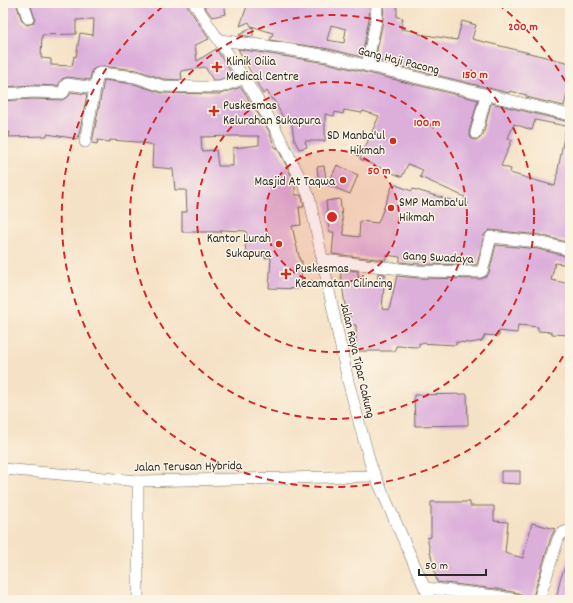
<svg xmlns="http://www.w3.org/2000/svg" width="573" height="603" viewBox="0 0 573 603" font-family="Dekko,sans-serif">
  <rect width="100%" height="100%" fill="#fcf5e5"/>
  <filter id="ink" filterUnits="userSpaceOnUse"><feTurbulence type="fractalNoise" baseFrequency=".025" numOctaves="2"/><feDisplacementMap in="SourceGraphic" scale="8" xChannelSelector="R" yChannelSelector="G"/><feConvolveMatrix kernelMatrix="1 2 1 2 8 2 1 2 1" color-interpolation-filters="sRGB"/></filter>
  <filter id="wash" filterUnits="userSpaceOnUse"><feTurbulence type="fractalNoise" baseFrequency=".012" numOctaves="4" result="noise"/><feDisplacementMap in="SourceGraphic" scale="16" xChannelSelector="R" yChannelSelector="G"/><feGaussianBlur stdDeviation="0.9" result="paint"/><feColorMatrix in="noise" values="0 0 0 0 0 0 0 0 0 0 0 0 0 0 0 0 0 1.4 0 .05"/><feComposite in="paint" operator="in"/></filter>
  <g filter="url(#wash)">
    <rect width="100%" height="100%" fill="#f5e1c5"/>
    <g id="blocks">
      <g fill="#dcafdb" fill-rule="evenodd">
        <path d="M 3,3 L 16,3 L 22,21 L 27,25 L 33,23 L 35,19 L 30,3 L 187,3 L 188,7 L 209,39 L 195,45 L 197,61 L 216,49 L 233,75 L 219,80 L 213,80 L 205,67 L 181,71 L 182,80 L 163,79 L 137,70 L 100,66 L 92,70 L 90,80 L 68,77 L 62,79 L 58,86 L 33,85 L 3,87 ZM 94,19 L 93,35 L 80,33 L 76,57 L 74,56 L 72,66 L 51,65 L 51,59 L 41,58 L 42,35 L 76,34 L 76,20 Z"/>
        <path d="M 202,3 L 224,3 L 226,14 L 212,17 Z"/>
        <path d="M 248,3 L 370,3 L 369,19 L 362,57 L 329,49 L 270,40 L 273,33 L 251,26 L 249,22 L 240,26 ZM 331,25 L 346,29 L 344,43 L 327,40 Z"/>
        <path d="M 384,3 L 397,3 L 397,17 L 403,18 L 401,29 L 419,32 L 419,34 L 457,40 L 462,21 L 476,25 L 472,39 L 570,63 L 570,81 L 564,106 L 526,97 L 527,95 L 510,91 L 509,93 L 375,60 L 383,21 Z"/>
        <path d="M 253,27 L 253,37 L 239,35 Z"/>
        <path d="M 238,49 L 327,63 L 478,100 L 469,132 L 471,138 L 475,140 L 478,140 L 483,135 L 491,103 L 570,122 L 570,243 L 540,235 L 489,230 L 484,235 L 477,265 L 418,264 L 400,262 L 400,257 L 386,255 L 386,260 L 332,254 L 334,232 L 329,232 L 326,201 L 340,199 L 344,235 L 359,237 L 360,221 L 378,223 L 393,184 L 412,191 L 413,189 L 463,204 L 465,197 L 420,177 L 423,170 L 408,164 L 402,177 L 360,159 L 379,116 L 363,111 L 362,113 L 344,110 L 343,114 L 335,112 L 334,116 L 325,114 L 325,141 L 305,141 L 307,147 L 299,149 L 294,139 L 291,118 L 285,121 L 273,99 L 272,100 L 267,91 L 263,94 ZM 535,120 L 566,126 L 555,186 L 510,173 L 511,169 L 501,166 L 512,140 L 508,138 L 514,124 L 532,130 Z"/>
        <path d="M 104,80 L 134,84 L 162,93 L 220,94 L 241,87 L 248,98 L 249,102 L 250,101 L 269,131 L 275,148 L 277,147 L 295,183 L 295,195 L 301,195 L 302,198 L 304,207 L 299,207 L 301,225 L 292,226 L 300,261 L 302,261 L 301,289 L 269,288 L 271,257 L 265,258 L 263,252 L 247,256 L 245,245 L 248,244 L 246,231 L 221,230 L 221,232 L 182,232 L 182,212 L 187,212 L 186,190 L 175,190 L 173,169 L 152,167 L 153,145 L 138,142 L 110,140 L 110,142 L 98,140 L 97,144 L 92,143 ZM 232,136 L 259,136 L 259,145 L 233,148 L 233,166 L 218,166 L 216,150 L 202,151 L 201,137 Z"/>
        <path d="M 71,92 L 87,94 L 78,139 L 47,134 L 47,136 L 9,137 L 10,132 L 3,132 L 3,101 L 33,99 L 62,100 L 69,96 Z"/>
        <path d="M 337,165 L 358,175 L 350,194 L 328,185 Z"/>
        <path d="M 324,166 L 327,183 L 319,184 L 317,167 Z"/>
        <path d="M 496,245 L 538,249 L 570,257 L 570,265 L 555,263 L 551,280 L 570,284 L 570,335 L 552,334 L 552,332 L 538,331 L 538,327 L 518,325 L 517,333 L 499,331 L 499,336 L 485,335 L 482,341 L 470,343 L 456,342 L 456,345 L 419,343 L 419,347 L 396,346 L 395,351 L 356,351 L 356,325 L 350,325 L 350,313 L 346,313 L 340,269 L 358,271 L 358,286 L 377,286 L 378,273 L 385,274 L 382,309 L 389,310 L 397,276 L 418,278 L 481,279 L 487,276 L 489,273 Z"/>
        <path d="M 467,394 L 468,425 L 415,426 L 414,395 Z"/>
        <path d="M 501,471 L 520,471 L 520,484 L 501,483 Z"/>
        <path d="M 431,502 L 470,502 L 470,506 L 494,506 L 494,521 L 508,522 L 505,553 L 523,558 L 532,523 L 555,529 L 551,537 L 532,600 L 523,600 L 521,595 L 518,593 L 497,589 L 437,582 L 427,538 L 431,537 Z"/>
        <path d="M 569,556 L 570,600 L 556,600 L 560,580 Z"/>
        <path d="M 442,597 L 469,600 L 443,600 Z"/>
      </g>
    </g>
  </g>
  <g filter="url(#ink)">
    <use href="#blocks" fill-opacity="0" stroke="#726b61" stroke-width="1"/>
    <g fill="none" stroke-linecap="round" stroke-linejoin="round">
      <defs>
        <g id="minor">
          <path d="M 23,3 L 28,18"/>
          <path d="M 194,3 L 244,78 L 275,128 L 309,196 L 348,381 L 371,466 L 430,600"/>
          <path d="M 219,40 L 260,45 L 328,56 L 570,115"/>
          <path d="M 367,66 L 376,20 L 377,3"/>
          <path d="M 3,94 L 33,92 L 62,93 L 64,92 L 65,86 L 67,84 L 95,88 L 98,74 L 100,73 L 136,77 L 162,86 L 200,87 L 220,87 L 244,78"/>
          <path d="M 476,133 L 486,96"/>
          <path d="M 85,142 L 95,88"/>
          <path d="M 323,260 L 418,271 L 479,272 L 482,271 L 483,268 L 491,237 L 539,242 L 570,250"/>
          <path d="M 3,469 L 138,481 L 375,476"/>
          <path d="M 425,588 L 496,596 L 516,600"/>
          <path d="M 138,600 L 138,481"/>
          <path d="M 539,600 L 558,539 C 560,534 564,531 570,531"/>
        </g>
      </defs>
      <use href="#minor" stroke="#726b61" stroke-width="12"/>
      <use href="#minor" stroke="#fff" stroke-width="11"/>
    </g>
  </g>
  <circle cx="332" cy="217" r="67" fill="#d62828" fill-opacity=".12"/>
  <g fill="none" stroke="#d62828" stroke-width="2" stroke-dasharray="7 5">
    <circle cx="332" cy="217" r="67"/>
    <circle cx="332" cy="217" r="135"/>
    <circle cx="332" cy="217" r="202"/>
    <path d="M569 346A270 270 0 1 1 166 4M498 4A270 270 0 0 1 569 88"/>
  </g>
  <g fill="#c8321e" stroke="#fcf5e5" stroke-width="1.5">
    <path d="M215 61h4v4h4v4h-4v4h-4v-4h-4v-4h4z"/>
    <path d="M212 105h4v4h4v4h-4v4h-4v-4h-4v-4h4z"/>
    <circle cx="393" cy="141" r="4"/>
    <circle cx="343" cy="180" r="4"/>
    <circle cx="391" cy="208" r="4"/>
    <circle cx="279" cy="244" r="4"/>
    <path d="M284 268h4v4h4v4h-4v4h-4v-4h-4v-4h4z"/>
  </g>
  <g text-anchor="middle" stroke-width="3" stroke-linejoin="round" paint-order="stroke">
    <g font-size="13" fill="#2b2b2b" stroke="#fcf5e5">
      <text transform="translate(399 59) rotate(14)" y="5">Gang Haji Pacong</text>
      <text transform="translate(438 256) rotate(3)" y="5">Gang Swadaya</text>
      <text transform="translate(359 360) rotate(77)" y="5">Jalan Raya Tipar Cakung</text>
      <text transform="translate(188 465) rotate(-1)" y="5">Jalan Terusan Hybrida</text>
    </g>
    <g font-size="13" fill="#2b2b2b" stroke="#fcf5e5" text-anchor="start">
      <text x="226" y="65">Klinik Oilia<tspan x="226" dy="15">Medical Centre</tspan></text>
      <text x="223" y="109">Puskesmas<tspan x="223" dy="15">Kelurahan Sukapura</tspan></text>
      <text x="385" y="139" text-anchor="end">SD Manba'ul<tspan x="385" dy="15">Hikmah</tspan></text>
      <text x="335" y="185" text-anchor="end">Masjid At Taqwa</text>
      <text x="399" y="206">SMP Mamba'ul<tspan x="399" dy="15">Hikmah</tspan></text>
      <text x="271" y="242" text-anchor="end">Kantor Lurah<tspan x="271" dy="15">Sukapura</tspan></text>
      <text x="295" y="272">Puskesmas<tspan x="295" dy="15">Kecamatan Cilincing</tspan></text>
    </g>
  </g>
  <circle cx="332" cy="217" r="6" fill="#d62828" stroke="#fcf5e5" stroke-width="2"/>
  <g font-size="12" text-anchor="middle" font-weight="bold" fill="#d62828" stroke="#fcf5e5" stroke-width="3" stroke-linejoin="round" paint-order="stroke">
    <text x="523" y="30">200 m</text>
    <text x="475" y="78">150 m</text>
    <text x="427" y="126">100 m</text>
    <text x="379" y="174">50 m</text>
  </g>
  <rect width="573" height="603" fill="none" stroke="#fcf5e5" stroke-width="16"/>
  <path d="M419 569v6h67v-6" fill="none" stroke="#2b2b2b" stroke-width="2"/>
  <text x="425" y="569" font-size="12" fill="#2b2b2b" stroke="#fcf5e5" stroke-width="3" paint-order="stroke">50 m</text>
</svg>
